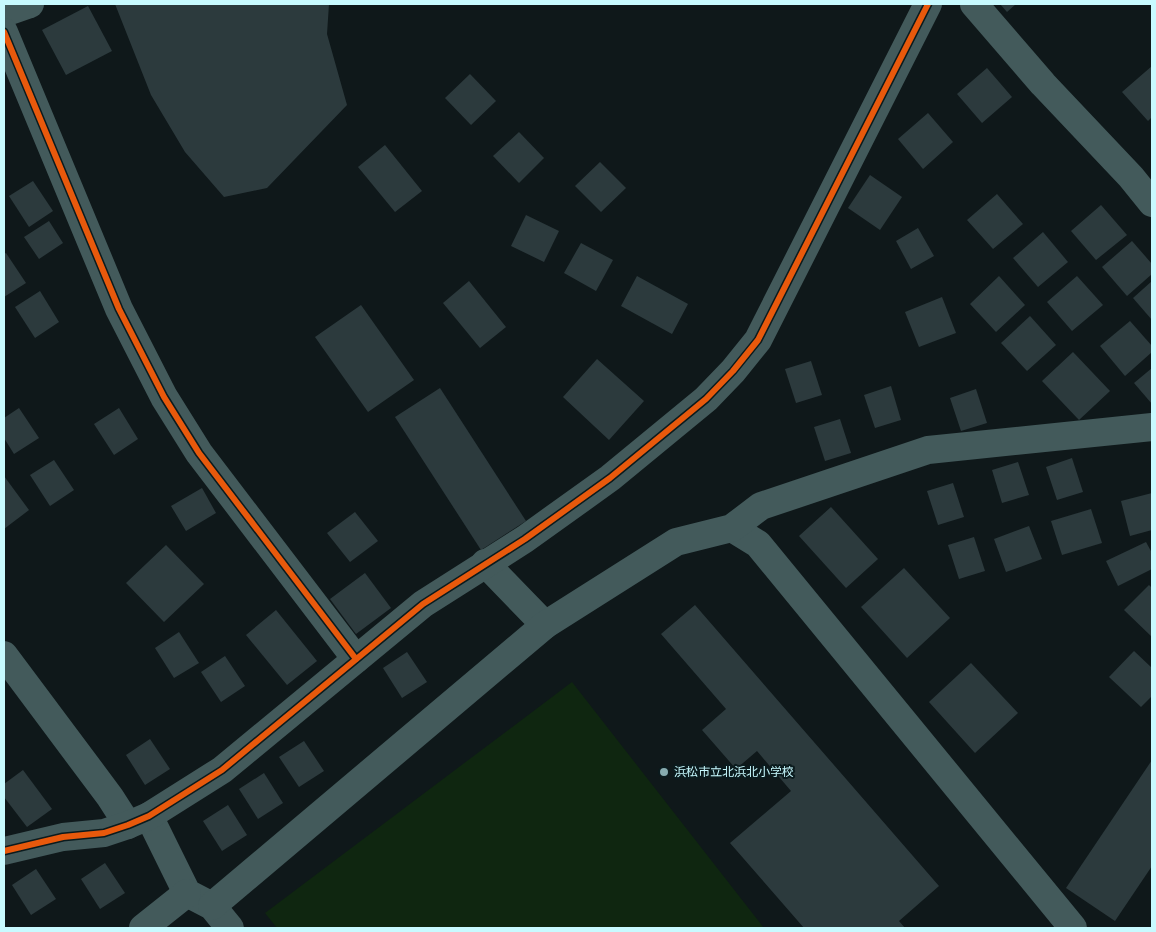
<svg xmlns="http://www.w3.org/2000/svg" width="1156" height="932" viewBox="0 0 1156 932" font-family="Inter,'Noto Sans JP',sans-serif">
  <rect width="100%" height="100%" fill="#0f181a"/>
  <path fill="#0f2610" d="M 572,682 L 764,928 L 277,928 L 265,913 Z"/>
  <g fill="#2c3a3d">
    <path d="M 115,4 L 329,4 L 327,34 L 347,105 L 267,188 L 224,197 L 185,152 L 151,95 Z"/>
    <path d="M 1000,4 L 1016,4 L 1007,12 Z"/>
    <path d="M 88,6 L 112,51 L 66,75 L 42,30 Z"/>
    <path d="M 1152,66 L 1152,117 L 1148,121 L 1122,92 Z"/>
    <path d="M 987,68 L 1012,97 L 982,123 L 957,94 Z"/>
    <path d="M 470,74 L 496,101 L 471,125 L 445,98 Z"/>
    <path d="M 928,113 L 953,142 L 923,169 L 898,139 Z"/>
    <path d="M 519,132 L 544,158 L 519,183 L 493,156 Z"/>
    <path d="M 385,145 L 422,191 L 395,212 L 358,167 Z"/>
    <path d="M 600,162 L 626,188 L 601,212 L 575,186 Z"/>
    <path d="M 870,175 L 902,197 L 880,230 L 848,208 Z"/>
    <path d="M 33,181 L 53,211 L 29,227 L 9,196 Z"/>
    <path d="M 997,194 L 1023,224 L 993,249 L 967,220 Z"/>
    <path d="M 1101,205 L 1127,235 L 1096,260 L 1071,231 Z"/>
    <path d="M 526,215 L 559,231 L 544,262 L 511,246 Z"/>
    <path d="M 49,221 L 63,243 L 39,259 L 24,237 Z"/>
    <path d="M 918,228 L 934,256 L 911,269 L 896,241 Z"/>
    <path d="M 1043,232 L 1068,262 L 1038,287 L 1013,258 Z"/>
    <path d="M 1132,241 L 1152,264 L 1152,274 L 1127,296 L 1102,267 Z"/>
    <path d="M 581,243 L 613,260 L 596,291 L 564,273 Z"/>
    <path d="M 6,253 L 26,283 L 4,297 L 4,254 Z"/>
    <path d="M 637,276 L 688,304 L 672,334 L 621,306 Z"/>
    <path d="M 999,276 L 1025,305 L 996,332 L 970,304 Z"/>
    <path d="M 1077,276 L 1103,305 L 1072,331 L 1047,302 Z"/>
    <path d="M 469,281 L 506,327 L 480,348 L 443,303 Z"/>
    <path d="M 1152,281 L 1152,320 L 1133,298 Z"/>
    <path d="M 40,291 L 59,322 L 35,338 L 15,307 Z"/>
    <path d="M 942,297 L 956,333 L 919,347 L 905,312 Z"/>
    <path d="M 361,305 L 414,380 L 368,412 L 315,337 Z"/>
    <path d="M 1030,316 L 1056,345 L 1027,371 L 1001,343 Z"/>
    <path d="M 1130,321 L 1152,346 L 1152,352 L 1125,376 L 1100,346 Z"/>
    <path d="M 1073,352 L 1110,391 L 1079,420 L 1042,381 Z"/>
    <path d="M 597,359 L 644,401 L 609,440 L 563,397 Z"/>
    <path d="M 811,361 L 822,395 L 796,403 L 785,369 Z"/>
    <path d="M 1152,368 L 1152,404 L 1134,383 Z"/>
    <path d="M 891,386 L 901,420 L 875,428 L 864,395 Z"/>
    <path d="M 440,388 L 526,521 L 481,550 L 395,417 Z"/>
    <path d="M 976,389 L 987,423 L 961,431 L 950,398 Z"/>
    <path d="M 19,408 L 39,438 L 14,454 L 4,438 L 4,418 Z"/>
    <path d="M 119,408 L 138,439 L 114,455 L 94,424 Z"/>
    <path d="M 840,419 L 851,453 L 825,461 L 814,427 Z"/>
    <path d="M 1072,458 L 1083,492 L 1057,500 L 1046,467 Z"/>
    <path d="M 54,460 L 74,490 L 50,506 L 30,475 Z"/>
    <path d="M 1018,462 L 1029,495 L 1002,503 L 992,470 Z"/>
    <path d="M 4,476 L 29,510 L 4,529 Z"/>
    <path d="M 953,483 L 964,517 L 938,525 L 927,491 Z"/>
    <path d="M 202,488 L 216,513 L 186,531 L 171,506 Z"/>
    <path d="M 1152,493 L 1152,530 L 1130,536 L 1121,501 Z"/>
    <path d="M 831,507 L 878,559 L 846,588 L 799,536 Z"/>
    <path d="M 1091,509 L 1102,543 L 1062,555 L 1051,521 Z"/>
    <path d="M 355,512 L 378,541 L 350,562 L 327,533 Z"/>
    <path d="M 1029,526 L 1042,559 L 1006,572 L 994,539 Z"/>
    <path d="M 974,537 L 985,571 L 959,579 L 948,545 Z"/>
    <path d="M 1146,542 L 1152,553 L 1152,569 L 1118,586 L 1106,561 Z"/>
    <path d="M 166,545 L 204,584 L 164,622 L 126,583 Z"/>
    <path d="M 904,568 L 950,618 L 907,658 L 861,607 Z"/>
    <path d="M 365,573 L 391,608 L 356,634 L 330,599 Z"/>
    <path d="M 1149,585 L 1152,588 L 1152,637 L 1124,610 Z"/>
    <path d="M 695,605 L 939,886 L 899,921 L 905,928 L 804,928 L 730,843 L 791,791 L 757,751 L 736,769 L 702,730 L 726,709 L 661,634 Z"/>
    <path d="M 276,610 L 317,661 L 287,685 L 246,635 Z"/>
    <path d="M 179,632 L 199,663 L 174,678 L 155,648 Z"/>
    <path d="M 1134,651 L 1152,668 L 1152,696 L 1141,707 L 1109,677 Z"/>
    <path d="M 407,652 L 427,682 L 402,698 L 383,668 Z"/>
    <path d="M 225,656 L 245,686 L 221,702 L 201,672 Z"/>
    <path d="M 971,663 L 1018,713 L 975,753 L 929,702 Z"/>
    <path d="M 150,739 L 170,769 L 145,785 L 126,755 Z"/>
    <path d="M 304,741 L 324,771 L 299,787 L 279,757 Z"/>
    <path d="M 1152,760 L 1152,866 L 1115,921 L 1066,888 Z"/>
    <path d="M 23,770 L 52,809 L 27,827 L 4,797 L 4,784 Z"/>
    <path d="M 264,773 L 283,803 L 258,819 L 239,789 Z"/>
    <path d="M 228,805 L 247,835 L 222,851 L 203,821 Z"/>
    <path d="M 105,863 L 125,893 L 100,909 L 81,879 Z"/>
    <path d="M 36,869 L 56,899 L 31,915 L 12,885 Z"/>
  </g>
  <g fill="none" stroke-linecap="round" stroke-linejoin="round">
    <g stroke="#435a5b" stroke-width="28">
      <path d="M 974,4 L 1043,84 L 1131,177 L 1152,203"/>
      <path d="M 4,13 L 30,4"/>
      <path d="M 4,32 L 119,309 L 164,397 L 199,453 L 356,659"/>
      <path d="M 732,528 L 758,544 L 1073,928"/>
      <path d="M 485,563 L 545,625"/>
      <path d="M 4,655 L 110,797 L 128,825"/>
      <path d="M 149,816 L 187,893 L 212,906 L 230,928"/>
      <path d="M 4,851 L 63,837 L 104,833 L 128,825 L 149,816 L 222,770 L 423,604 L 525,539 L 610,478 L 706,399 L 733,371 L 758,340 L 928,4"/>
      <path d="M 212,906 L 545,625 L 676,542 L 732,528 L 761,506 L 928,450 L 1152,427"/>
      <path d="M 143,928 L 187,893"/>
    </g>
    <defs>
      <g id="cycleway">
        <path d="M 4,32 L 119,309 L 164,397 L 199,453 L 356,659"/>
        <path d="M 4,851 L 63,837 L 104,833 L 128,825 L 149,816 L 222,770 L 423,604 L 525,539 L 610,478 L 706,399 L 733,371 L 758,340 L 928,4"/>
      </g>
    </defs>
    <use href="#cycleway" stroke="#0b1b1e" stroke-width="9"/>
    <use href="#cycleway" stroke="#e8590c" stroke-width="6"/>
  </g>
  <circle fill="#87abaf" stroke="#0b1b1e" stroke-width="2" cx="664" cy="772" r="5"/>
  <g text-anchor="middle" stroke-width="4" stroke-linejoin="round" paint-order="stroke">
    <g font-size="12" fill="#c8faff" stroke="#0b1b1e" text-anchor="start">
      <text x="674" y="776">浜松市立北浜北小学校</text>
    </g>
  </g>
  <rect width="1156" height="932" fill="none" stroke="#c8faff" stroke-width="10"/>
</svg>
